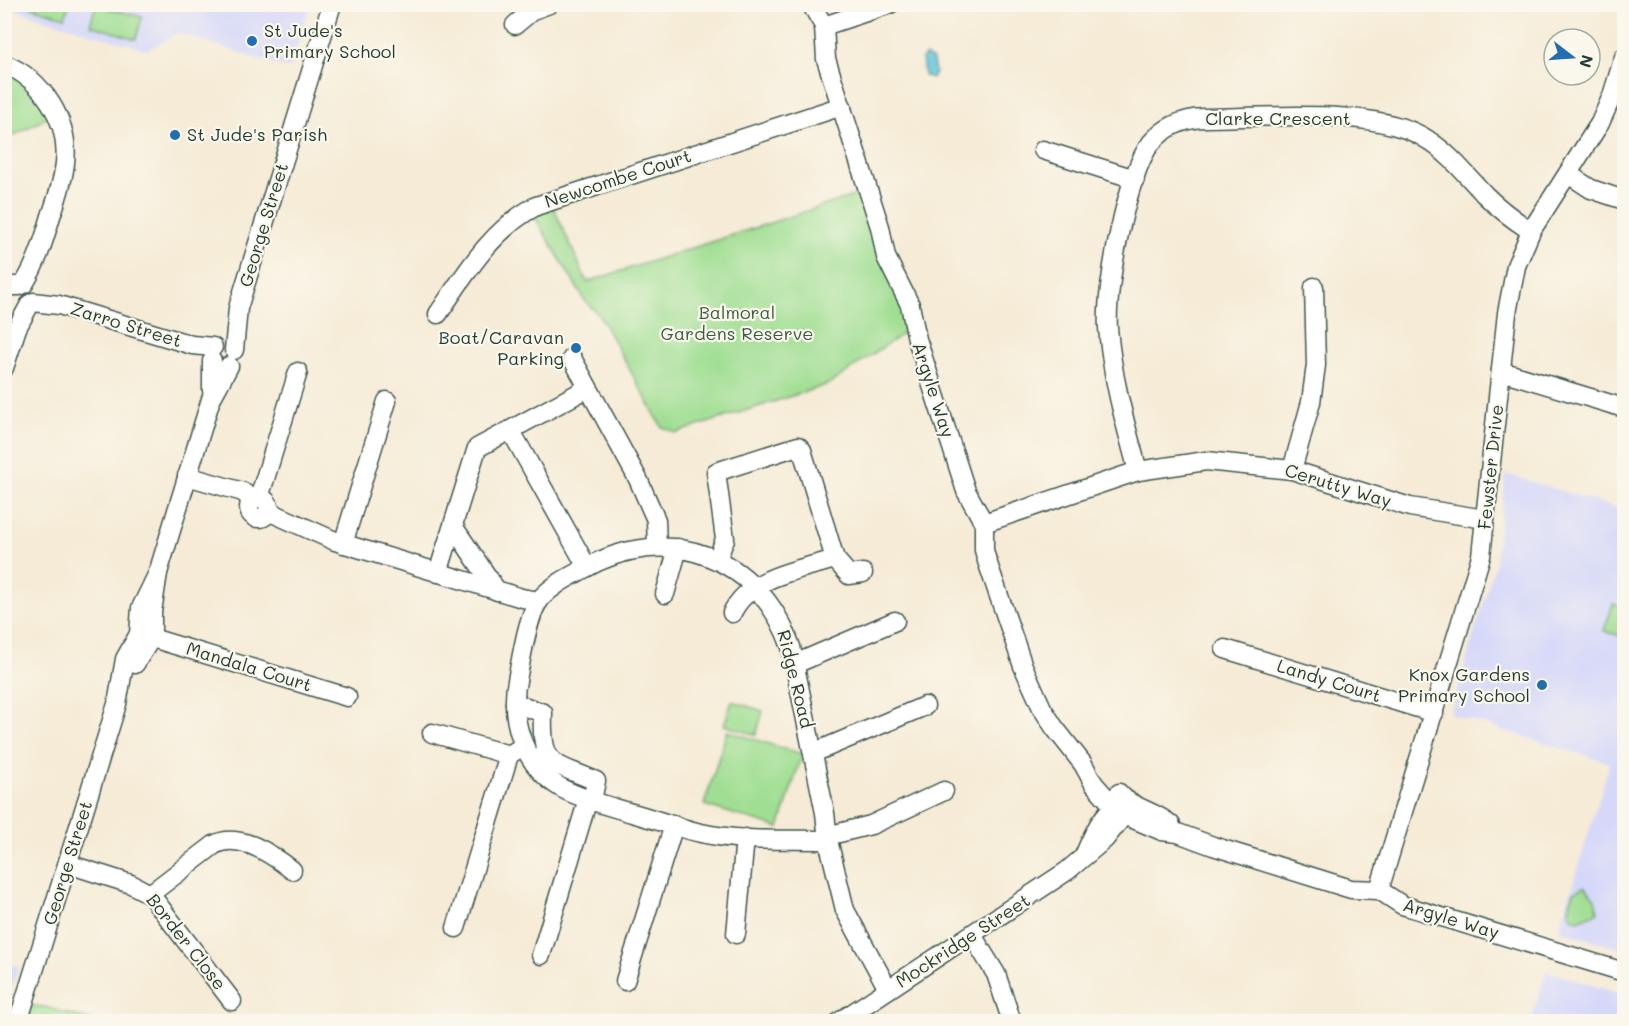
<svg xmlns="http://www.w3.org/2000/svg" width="1629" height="1026" viewBox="0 0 1629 1026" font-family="Mali,sans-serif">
  <rect width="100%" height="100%" fill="#fbf7ec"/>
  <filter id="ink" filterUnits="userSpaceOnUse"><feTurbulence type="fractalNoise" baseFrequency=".0167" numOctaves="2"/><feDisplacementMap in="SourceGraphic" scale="12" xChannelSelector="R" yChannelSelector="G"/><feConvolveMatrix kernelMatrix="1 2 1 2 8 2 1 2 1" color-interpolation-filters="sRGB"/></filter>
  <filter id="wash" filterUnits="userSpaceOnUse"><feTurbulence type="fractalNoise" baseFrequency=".008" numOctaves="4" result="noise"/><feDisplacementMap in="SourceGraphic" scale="24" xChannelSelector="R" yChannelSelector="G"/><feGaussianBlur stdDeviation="1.35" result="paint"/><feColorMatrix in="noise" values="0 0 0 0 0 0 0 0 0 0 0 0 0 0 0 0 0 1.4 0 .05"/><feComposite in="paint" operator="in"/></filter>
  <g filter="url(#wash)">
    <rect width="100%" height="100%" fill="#f5ebd6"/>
    <g fill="#d5d8f9">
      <path d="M 4,5 L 310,5 L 290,69 L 178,33 L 147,50 L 5,7 Z"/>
      <path d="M 1506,474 L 1624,510 L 1624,950 L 1559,930 L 1610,763 L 1450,714 L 1495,564 Z"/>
      <path d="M 5,962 L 19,967 L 5,1004 L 4,962 Z"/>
      <path d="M 1546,971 L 1624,995 L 1624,1021 L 1531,1021 Z"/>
    </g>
    <g fill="#a0de93" stroke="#608e64" stroke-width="1.5">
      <path d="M 24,5 L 69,5 L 65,17 Z"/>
      <path d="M 96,5 L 142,17 L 136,39 L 90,25 Z"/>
      <path d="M 5,64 L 56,113 L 5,140 Z"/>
      <path d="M 869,191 L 914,326 L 829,384 L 676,433 L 662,427 L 599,315 L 585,301 L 530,209 L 550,200 L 587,282 Z"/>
      <path d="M 1613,604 L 1624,607 L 1624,637 L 1604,631 Z"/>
      <path d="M 732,701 L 763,711 L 756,735 L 724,725 Z"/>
      <path d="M 727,731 L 802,754 L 779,828 L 704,805 Z"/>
      <path d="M 1585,886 L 1595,899 L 1598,912 L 1578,920 C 1564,915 1570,903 1574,892 Z"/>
      <path d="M 23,1005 L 45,1007 L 93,1021 L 18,1022 Z"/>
    </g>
    <path fill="#59c0d6" stroke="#3c7e85" stroke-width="1.5" d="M 926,55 L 933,60 L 935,73 L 932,78 L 924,76 L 922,59 Z"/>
  </g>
  <g filter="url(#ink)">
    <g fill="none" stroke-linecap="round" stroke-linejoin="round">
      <defs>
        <g id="minor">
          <path d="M 811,4 L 824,26 L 826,59 L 880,227 L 886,257 L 910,305 L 917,339 L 966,491 L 984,523 L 984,550 L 987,561 L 1023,666 L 1042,708 L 1054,727 L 1083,764 L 1094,784 L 1118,811 L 1131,818 L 1162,831 L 1178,833 L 1213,846 L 1351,889 L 1379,890 L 1402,905 L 1624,972"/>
          <path d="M 515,25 L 533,10 L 549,4"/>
          <path d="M 824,26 L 890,4"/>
          <path d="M 4,64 C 43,79 70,122 65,163 C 63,181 57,199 51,216 C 44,240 37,263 24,284"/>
          <path d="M 1043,150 L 1135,179"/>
          <path d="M 1568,174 L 1591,189 L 1624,200"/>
          <path d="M 4,286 L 20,286"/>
          <path d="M 33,302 L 59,305 L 192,345 L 213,347"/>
          <path d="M 438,314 C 466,273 491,230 536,206 L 842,106"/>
          <path d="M 234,350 L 238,308 L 332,4"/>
          <path d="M 572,358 L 638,479 L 656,520 L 657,547"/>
          <path d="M 4,368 L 17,328 L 30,304"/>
          <path d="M 1501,371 L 1624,408"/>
          <path d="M 212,391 L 212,361"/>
          <path d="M 511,431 L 587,567"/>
          <path d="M 1292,470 L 1311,402 L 1316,365 L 1314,287"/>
          <path d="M 1138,471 C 1125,423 1112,378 1108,328 C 1105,289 1127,173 1151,143 C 1165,127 1183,119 1203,118 C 1264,118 1379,106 1428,140 C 1451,155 1466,175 1484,194 C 1498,208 1514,220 1531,231"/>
          <path d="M 187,476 L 243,492 L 252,500"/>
          <circle cx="259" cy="508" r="10"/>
          <path d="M 259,498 L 298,372"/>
          <path d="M 268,511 L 335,541 L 522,598 L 539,601"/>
          <path d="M 984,523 L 1138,471 L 1206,461 L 1292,470 L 1410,507 L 1485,519"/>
          <path d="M 453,526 L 497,591"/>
          <path d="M 343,544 L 387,401"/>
          <path d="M 717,560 L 725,539 L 716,472 L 798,446 L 802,450 L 835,559 L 849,575 L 863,573"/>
          <path d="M 438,573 L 477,448 L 588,388"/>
          <path d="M 665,594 L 678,548"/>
          <path d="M 732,613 C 749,576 800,570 835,559"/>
          <path d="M 142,635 L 347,697"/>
          <path d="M 1225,649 L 1434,713"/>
          <path d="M 135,664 L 152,637 L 152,612 L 158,573 L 211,399 L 229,366"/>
          <path d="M 795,664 L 895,621"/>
          <path d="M 515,703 L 543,713 C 541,768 552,762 596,781 L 592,801"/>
          <path d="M 432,733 L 509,755"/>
          <path d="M 813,753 L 925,706"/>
          <path d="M 1119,793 C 1130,808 1156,811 1171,825"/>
          <path d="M 827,836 L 871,825 L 944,791"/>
          <path d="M 828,840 C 787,839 741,842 701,833 C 678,828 655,819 632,813 C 609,806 584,800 563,789 C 523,766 508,719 518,675 C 522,656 528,612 541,598 C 553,585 567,578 582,570 C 666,521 759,555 791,647 L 825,813 L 828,840 L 845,910 L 888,989"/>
          <path d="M 68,864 L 131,884 L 150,894 L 232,1001"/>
          <path d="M 1379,890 L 1481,556 L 1507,313 L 1516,266 L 1531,231 L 1600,123 L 1612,96 L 1624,57"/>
          <path d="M 150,894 L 214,845 C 239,831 273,855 292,870"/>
          <path d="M 456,928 L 509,755 L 523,746"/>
          <path d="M 736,934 L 745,838"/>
          <path d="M 972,935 L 996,974 L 1012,1022"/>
          <path d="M 541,955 L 588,799"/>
          <path d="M 625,981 L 674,825"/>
          <path d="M 18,1022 L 117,704 L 125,659 L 139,634 L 141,608 L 158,573"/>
          <path d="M 839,1022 L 1067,871 L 1105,839 L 1124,815 L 1126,801 C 1103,808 1093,835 1084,856"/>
        </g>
      </defs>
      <use href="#minor" stroke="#3f574c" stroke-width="21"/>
      <use href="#minor" stroke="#fff" stroke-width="18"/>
    </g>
  </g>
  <g fill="#1f6fb2" stroke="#fbf7ec" stroke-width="2">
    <circle cx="252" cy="41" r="6"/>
    <circle cx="175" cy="135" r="6"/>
    <circle cx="576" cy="348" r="6"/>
    <circle cx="1542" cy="685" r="6"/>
  </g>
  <g text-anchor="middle" stroke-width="4.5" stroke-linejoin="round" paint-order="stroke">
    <g font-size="18" fill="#1f3d34" stroke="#fbf7ec" text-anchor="start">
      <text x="264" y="37">St Jude's<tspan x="264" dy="21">Primary School</tspan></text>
      <text x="187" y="141">St Jude's Parish</text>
      <text x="564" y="344" text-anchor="end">Boat/Caravan<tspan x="564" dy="21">Parking</tspan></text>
      <text x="1530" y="681" text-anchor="end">Knox Gardens<tspan x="1530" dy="21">Primary School</tspan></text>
    </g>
    <g font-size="18" fill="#1f3d34" stroke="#fbf7ec">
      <text x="1278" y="125">Clarke Crescent</text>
      <text transform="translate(618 179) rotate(-18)" y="6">Newcombe Court</text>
      <text transform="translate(264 225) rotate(-73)" y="6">George Street</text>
      <text transform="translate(126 325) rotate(17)" y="6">Zarro Street</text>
      <text transform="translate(933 390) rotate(72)" y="6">Argyle Way</text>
      <text transform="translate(1491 467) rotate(-84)" y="6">Fewster Drive</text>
      <text transform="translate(1338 486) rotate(17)" y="6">Cerutty Way</text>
      <text transform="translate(249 667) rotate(17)" y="6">Mandala Court</text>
      <text transform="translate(795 679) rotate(76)" y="6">Ridge Road</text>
      <text transform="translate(1329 681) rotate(17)" y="6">Landy Court</text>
      <text transform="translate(68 863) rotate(-73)" y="6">George Street</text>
      <text transform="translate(1451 919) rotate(17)" y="6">Argyle Way</text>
      <text transform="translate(963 941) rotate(-33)" y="6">Mockridge Street</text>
      <text transform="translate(186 942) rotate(52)" y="6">Border Close</text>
    </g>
    <g font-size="18" fill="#395d47" stroke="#fbf7ec">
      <text x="737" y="319">Balmoral<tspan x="737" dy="21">Gardens Reserve</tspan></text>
    </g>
  </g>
  <rect width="1629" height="1026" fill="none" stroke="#fbf7ec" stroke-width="24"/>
  <g transform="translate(1572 57) rotate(107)"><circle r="28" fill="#fbf7ec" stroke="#a3ada2" stroke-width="1.5"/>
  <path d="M0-4.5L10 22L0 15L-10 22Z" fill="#1f6fb2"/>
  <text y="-9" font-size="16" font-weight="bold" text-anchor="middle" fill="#1f3d34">N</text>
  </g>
</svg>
